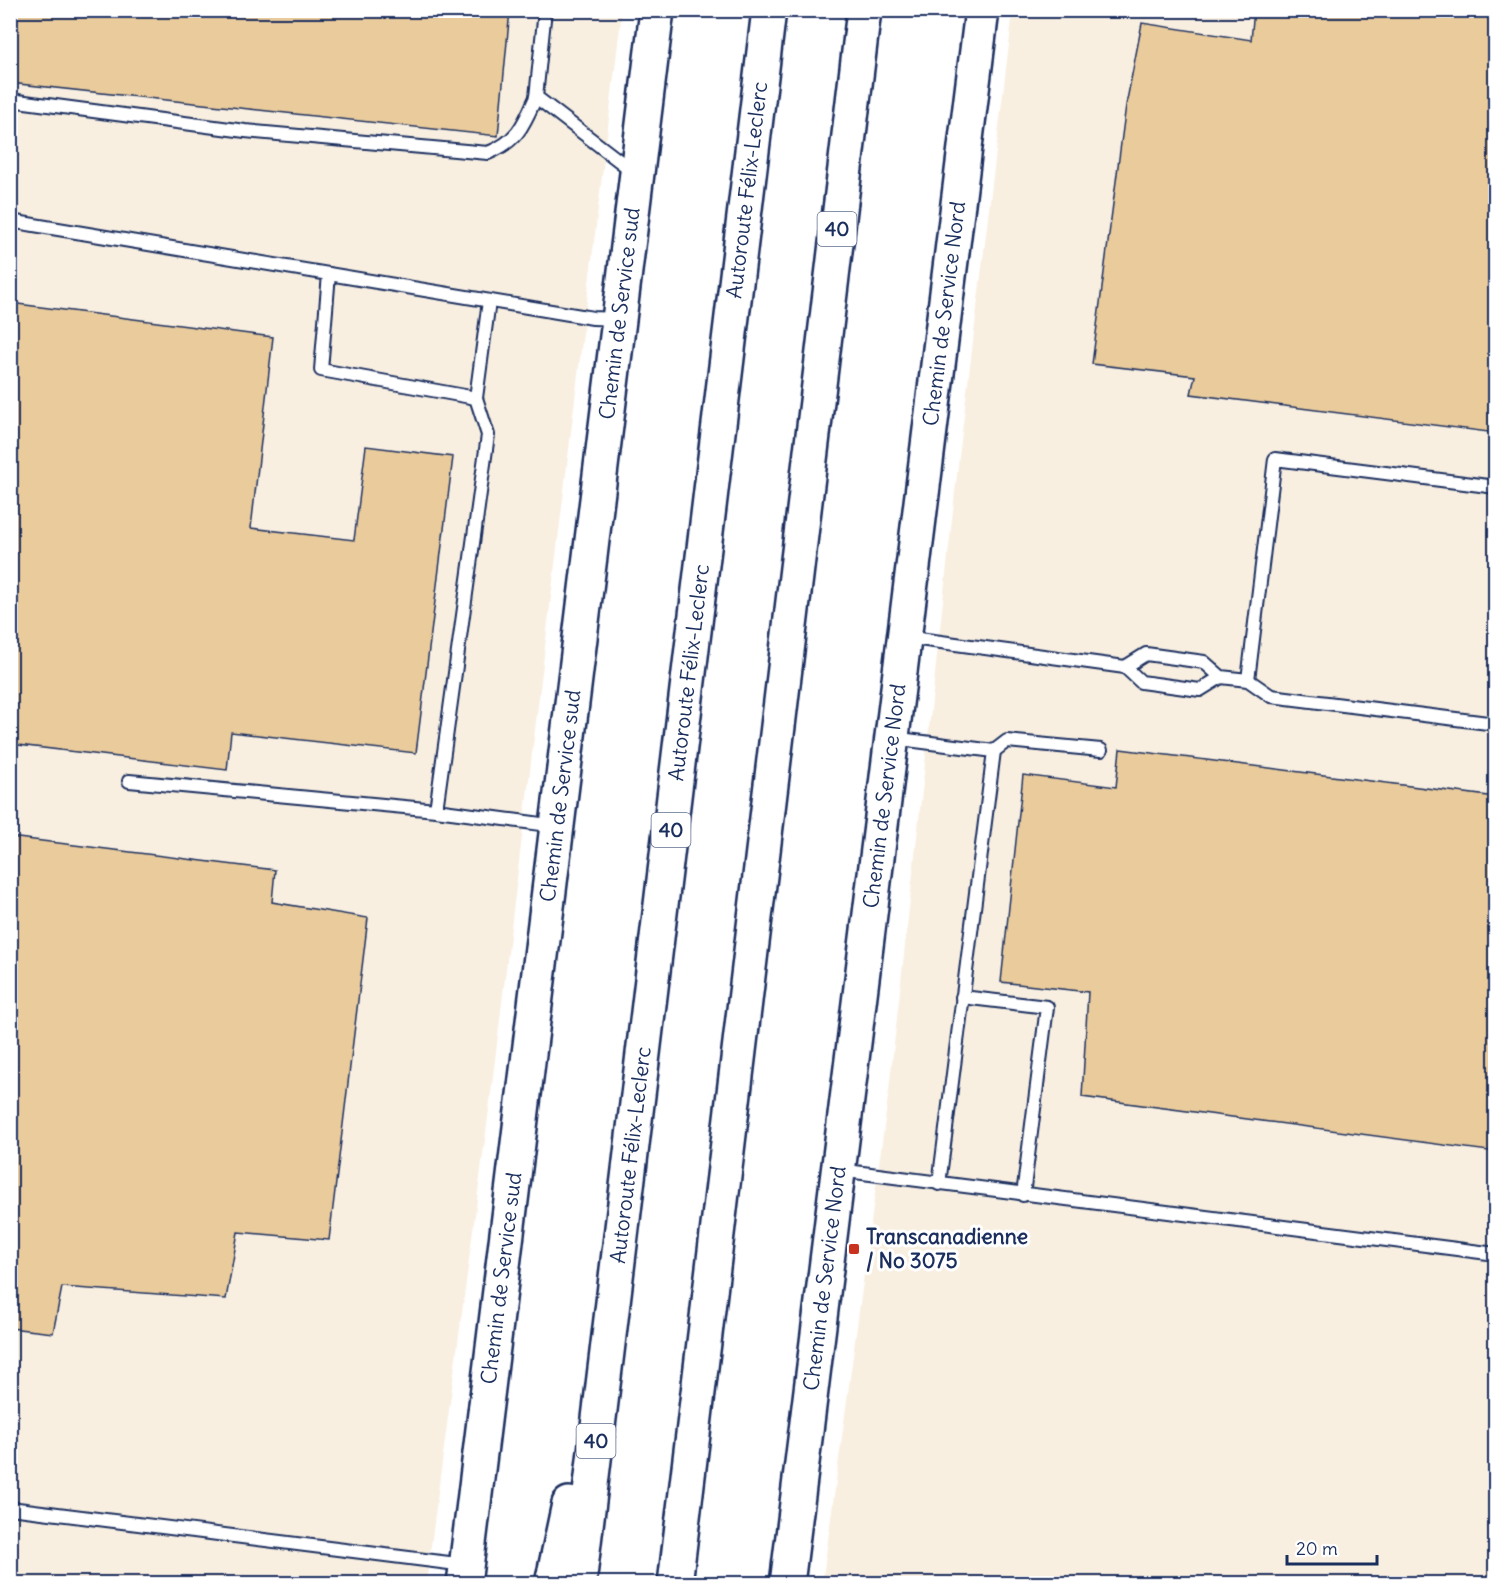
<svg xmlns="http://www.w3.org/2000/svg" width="1506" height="1594" viewBox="0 0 1506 1594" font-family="Delius,sans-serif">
  <rect width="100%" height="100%" fill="#fff"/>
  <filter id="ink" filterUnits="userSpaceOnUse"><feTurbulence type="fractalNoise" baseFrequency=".0167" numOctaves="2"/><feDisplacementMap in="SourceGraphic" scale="12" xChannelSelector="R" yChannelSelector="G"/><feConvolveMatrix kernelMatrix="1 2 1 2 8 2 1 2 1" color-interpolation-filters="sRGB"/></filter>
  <g filter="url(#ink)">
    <g fill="#f8efe1">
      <path d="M 11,11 L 622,11 L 489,1110 L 426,1583 L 11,1584 Z"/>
      <path d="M 1013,11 L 1495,11 L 1495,1583 L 822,1584 L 889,1090 L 958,465 Z"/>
    </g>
    <g fill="#e9cb9c" stroke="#1b2f5e" stroke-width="1.5">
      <path d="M 10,10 L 510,10 L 498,136 L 10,83 Z"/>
      <path d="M 1254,10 L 1496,10 L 1496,433 L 1191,394 L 1195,376 L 1092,364 L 1126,105 L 1142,23 L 1251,40 Z"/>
      <path d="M 10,303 L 273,337 L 251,528 L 354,540 L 366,446 L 453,457 L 416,753 L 231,732 L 227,770 L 10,744 Z"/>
      <path d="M 1120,749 L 1496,797 L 1496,1152 L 1082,1097 L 1088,992 L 1001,982 L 1023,775 L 1116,787 Z"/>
      <path d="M 10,837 L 275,870 L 272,902 L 368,918 L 329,1240 L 238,1232 L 226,1299 L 62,1287 L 53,1333 L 10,1328 Z"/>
    </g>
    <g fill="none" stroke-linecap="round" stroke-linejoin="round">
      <defs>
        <g id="service">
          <path d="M 545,10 L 536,97 L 635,173"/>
          <path d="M 10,100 L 245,131 L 488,153 C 518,141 524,124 536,97"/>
          <path d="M 10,221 L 593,318 L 618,319"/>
          <path d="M 329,274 L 321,370 L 476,398"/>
          <path d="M 489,301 L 476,398 L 488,435 L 436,810 L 556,826"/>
          <path d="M 904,637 L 1125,667 L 1141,682 L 1200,690 L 1221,677"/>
          <path d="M 1125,667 L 1146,654 L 1204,662 L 1221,677 L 1248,680 L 1271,696 L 1496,724"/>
          <path d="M 1248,680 L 1275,459 L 1496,487"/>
          <path d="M 892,738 L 994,751 L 939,1184"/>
          <path d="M 994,751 L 1007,741 L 1101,750"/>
          <path d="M 129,781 L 436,810"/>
          <path d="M 962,997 L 1047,1007 L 1023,1195"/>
          <path d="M 839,1170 L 1496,1254"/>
          <path d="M 10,1508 L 465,1565"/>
        </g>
        <g id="secondary">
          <path id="s1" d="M 464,1584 L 657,10"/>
          <path id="s2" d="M 787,1584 L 982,10"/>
        </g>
        <g id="motorway">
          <path d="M 552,1584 L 569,1504"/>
          <path id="s3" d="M 579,1584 L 769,10"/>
          <path d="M 675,1584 L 864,10"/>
        </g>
      </defs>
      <use href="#service" stroke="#1b2f5e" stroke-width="16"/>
      <use href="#secondary" stroke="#1b2f5e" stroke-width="38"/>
      <use href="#motorway" stroke="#1b2f5e" stroke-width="38"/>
      <use href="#service" stroke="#fff" stroke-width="12"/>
      <use href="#secondary" stroke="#fff" stroke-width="33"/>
      <use href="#motorway" stroke="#fff" stroke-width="33"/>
    </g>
  </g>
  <rect fill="#c8321e" stroke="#fff" stroke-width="2" x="848" y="1243" width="12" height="12" rx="3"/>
  <g text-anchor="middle" stroke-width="6" stroke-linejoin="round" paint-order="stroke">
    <g fill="#fff" stroke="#5f6d8e" stroke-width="1.5">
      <rect x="817.5" y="212" width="39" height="34" rx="4.5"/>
      <rect x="651.5" y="813" width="39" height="34" rx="4.5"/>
      <rect x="576.5" y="1424" width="39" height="34" rx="4.5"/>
    </g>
    <g font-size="20" font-weight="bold" fill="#1b2f5e">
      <text x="837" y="236">40</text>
      <text x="671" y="837">40</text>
      <text x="596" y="1448">40</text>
    </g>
    <g font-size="21" fill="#1b2f5e" stroke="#fff">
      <text dy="7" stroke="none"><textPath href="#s3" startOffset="1404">Autoroute Félix-Leclerc</textPath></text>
      <text dy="7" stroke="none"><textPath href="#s1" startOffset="1280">Chemin de Service sud</textPath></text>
      <text dy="7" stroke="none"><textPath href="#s2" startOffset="1280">Chemin de Service Nord</textPath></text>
      <text dy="7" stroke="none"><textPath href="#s3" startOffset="918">Autoroute Félix-Leclerc</textPath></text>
      <text dy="7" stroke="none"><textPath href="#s1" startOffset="794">Chemin de Service sud</textPath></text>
      <text dy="7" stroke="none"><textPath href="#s2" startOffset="794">Chemin de Service Nord</textPath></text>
      <text dy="7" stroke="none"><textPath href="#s3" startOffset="432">Autoroute Félix-Leclerc</textPath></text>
      <text dy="7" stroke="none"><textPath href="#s1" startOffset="308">Chemin de Service sud</textPath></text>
      <text dy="7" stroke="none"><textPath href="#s2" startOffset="308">Chemin de Service Nord</textPath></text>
    </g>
    <g font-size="21" font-weight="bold" fill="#1b2f5e" stroke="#fff" text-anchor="start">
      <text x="866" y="1244">Transcanadienne<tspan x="866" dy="24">/ No 3075</tspan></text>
    </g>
  </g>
  <rect width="1506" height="1594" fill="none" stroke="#fff" stroke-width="36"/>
  <rect x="18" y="18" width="1470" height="1558" fill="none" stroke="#1b2f5e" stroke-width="2" filter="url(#ink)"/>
  <path d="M1287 1555v9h90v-9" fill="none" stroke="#1b2f5e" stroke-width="3"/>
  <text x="1296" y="1555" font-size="18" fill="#1b2f5e" stroke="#ffffff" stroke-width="4.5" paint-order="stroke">20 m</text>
</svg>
